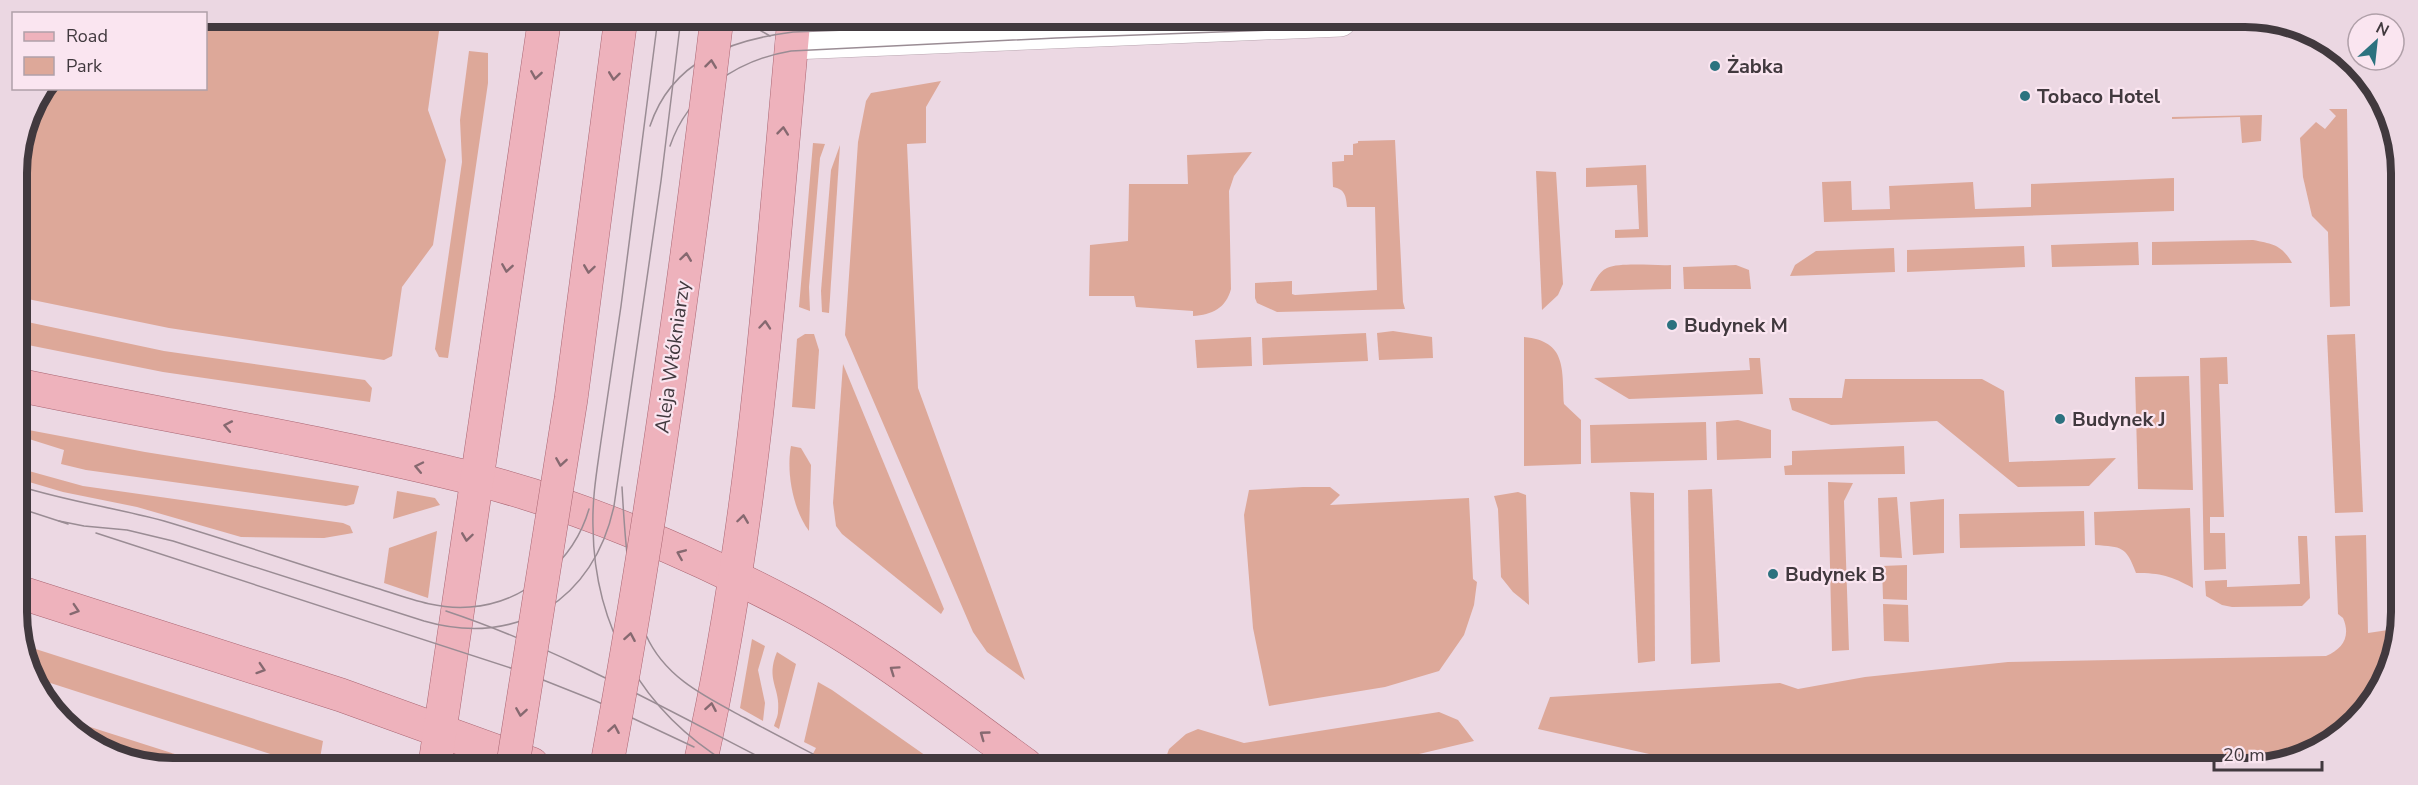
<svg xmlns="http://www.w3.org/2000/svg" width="2418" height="785" viewBox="0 0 2418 785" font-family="'Nunito Sans',sans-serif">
  <rect width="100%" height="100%" fill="#ecd8e3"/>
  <g fill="#dda899">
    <path d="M 206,17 L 441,17 L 428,110 L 446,160 L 433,245 L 402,287 L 392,356 L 384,360 L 169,328 L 18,297 L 17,163 L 29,113 L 45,89 L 206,88 Z"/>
    <path d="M 469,51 L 488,53 L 488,83 L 448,358 L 439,357 L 435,349 L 462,162 L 460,120 Z"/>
    <path d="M 941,81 L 926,107 L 926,143 L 907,144 L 918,388 L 1025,680 L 987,652 L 973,632 L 845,335 L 858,142 L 866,101 L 871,93 Z"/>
    <path d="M 2329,109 L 2347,109 L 2350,306 L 2330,307 L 2328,232 L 2312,216 L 2303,177 L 2300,138 L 2316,122 L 2325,129 L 2336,116 Z"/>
    <path d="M 2262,115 L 2261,141 L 2242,143 L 2240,117 L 2172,119 L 2172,117 Z"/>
    <path d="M 1395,140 L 1403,302 L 1405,309 L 1277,312 L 1257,303 L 1255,298 L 1255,283 L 1292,281 L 1292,294 L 1295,295 L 1377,290 L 1375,207 L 1347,207 C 1346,196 1345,189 1333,187 L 1332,162 L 1344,161 L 1344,155 L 1353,155 L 1353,144 L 1358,143 L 1358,141 Z"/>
    <path d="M 813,143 L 825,144 L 820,158 L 809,287 L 810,311 L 799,307 Z"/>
    <path d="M 840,145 L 829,313 L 822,312 L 821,291 L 831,170 Z"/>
    <path d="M 1252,152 L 1234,176 L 1229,191 L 1231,289 C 1226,308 1212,315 1193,316 L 1193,311 L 1136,307 L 1134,296 L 1089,296 L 1090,245 L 1128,241 L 1129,184 L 1188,184 L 1187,155 Z"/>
    <path d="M 1646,165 L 1648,237 L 1615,238 L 1615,230 L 1639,229 L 1637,185 L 1586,187 L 1586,168 Z"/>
    <path d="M 1536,171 L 1556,172 L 1563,284 L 1558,295 L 1542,310 Z"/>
    <path d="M 2174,178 L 2174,211 L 1824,222 L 1822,182 L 1851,181 L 1852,210 L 1890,209 L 1889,186 L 1973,182 L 1975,209 L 2031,207 L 2031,184 Z"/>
    <path d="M 2253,240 C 2273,244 2282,245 2292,263 L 2152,265 L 2152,242 Z"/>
    <path d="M 2138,242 L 2139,265 L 2052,267 L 2051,245 Z"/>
    <path d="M 2024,246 L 2025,267 L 1907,272 L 1907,250 Z"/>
    <path d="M 1894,248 L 1895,272 L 1790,276 L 1795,265 L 1816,251 Z"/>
    <path d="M 1671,265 L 1671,289 L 1590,291 C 1594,283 1598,272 1607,268 C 1621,262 1655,266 1671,265 Z"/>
    <path d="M 1736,265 L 1749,270 L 1751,289 L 1684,289 L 1683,267 Z"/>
    <path d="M 18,320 L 164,351 L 365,380 L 372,388 L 370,402 L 163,372 L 23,344 L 18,342 Z"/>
    <path d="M 1393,331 L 1432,337 L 1433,358 L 1379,360 L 1377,333 Z"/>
    <path d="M 1366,333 L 1368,361 L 1263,365 L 1262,338 Z"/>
    <path d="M 805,334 L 814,334 L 819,350 L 815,409 L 792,407 L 797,339 Z"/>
    <path d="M 2355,334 L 2363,512 L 2335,513 L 2327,335 Z"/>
    <path d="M 1251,337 L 1252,366 L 1197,368 L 1195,340 Z"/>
    <path d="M 1524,337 C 1567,341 1562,369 1564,404 L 1581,420 L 1581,464 L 1524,466 Z"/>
    <path d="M 2227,357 L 2228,384 L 2219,384 L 2224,517 L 2210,517 L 2210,533 L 2225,533 L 2226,569 L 2204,570 L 2200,358 Z"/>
    <path d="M 1749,358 L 1760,358 L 1763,394 L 1629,399 L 1594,378 L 1750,370 Z"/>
    <path d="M 843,364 L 944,609 L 941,614 L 842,534 L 836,526 L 833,503 Z"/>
    <path d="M 2189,376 L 2193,490 L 2138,489 L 2135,377 Z"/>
    <path d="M 1845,379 L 1982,379 L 2004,391 L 2009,462 L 2116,458 L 2089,486 L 2018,487 L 1937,421 L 1831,425 L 1792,410 L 1789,398 L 1842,398 Z"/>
    <path d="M 1738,420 L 1771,430 L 1771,458 L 1717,460 L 1716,422 Z"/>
    <path d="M 1706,422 L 1707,460 L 1591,463 L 1590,425 Z"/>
    <path d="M 18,428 L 145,452 L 359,486 L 354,504 L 346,506 L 86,470 L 61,464 L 64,450 L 29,439 L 25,452 L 18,450 Z"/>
    <path d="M 791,446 L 801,448 L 811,465 L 809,531 C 793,510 786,472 791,446 Z"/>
    <path d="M 1904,446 L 1905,474 L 1785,475 L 1784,466 L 1792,465 L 1792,451 Z"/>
    <path d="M 18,468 L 83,486 L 343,523 L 350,526 L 353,533 L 324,538 L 241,537 L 137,507 L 63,492 L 19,479 Z"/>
    <path d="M 1828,482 L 1853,483 L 1844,501 L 1849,650 L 1832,651 Z"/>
    <path d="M 1303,487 L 1330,487 L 1340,495 L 1330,505 L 1469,498 L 1473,579 L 1477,582 L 1474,605 L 1464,635 L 1439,671 L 1385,687 L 1269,706 L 1253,628 L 1244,515 L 1249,490 Z"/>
    <path d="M 1712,489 L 1720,662 L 1691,664 L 1688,490 Z"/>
    <path d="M 397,491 L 435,498 L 440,505 L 393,519 Z"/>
    <path d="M 1518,492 L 1526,495 L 1529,605 L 1513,592 L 1501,577 L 1498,509 L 1494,496 Z"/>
    <path d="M 1630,492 L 1654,493 L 1655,661 L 1638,663 Z"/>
    <path d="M 1897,497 L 1902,558 L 1880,557 L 1878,498 Z"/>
    <path d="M 1944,499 L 1944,553 L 1913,555 L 1910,502 Z"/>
    <path d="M 2190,508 L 2193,588 C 2171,576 2161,573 2136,573 C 2126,546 2122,547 2095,545 L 2094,512 Z"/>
    <path d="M 2084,511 L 2085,546 L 1960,548 L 1959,514 Z"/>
    <path d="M 437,531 L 428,598 L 384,583 L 389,548 Z"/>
    <path d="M 2366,535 L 2368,633 L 2395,629 L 2396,653 L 2375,699 L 2340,736 L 2255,768 L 1707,767 L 1538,729 L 1550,697 L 1780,683 L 1798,689 L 1865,677 L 2008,662 L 2326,656 C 2343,649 2351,636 2343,618 L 2338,614 L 2335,536 Z"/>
    <path d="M 2298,536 L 2307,536 L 2310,598 L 2302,606 L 2232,607 L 2222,605 L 2206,596 L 2205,581 L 2227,580 L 2227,587 L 2300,584 Z"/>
    <path d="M 1907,565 L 1907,600 L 1883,599 L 1882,566 Z"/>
    <path d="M 1883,604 L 1908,605 L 1909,642 L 1884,641 Z"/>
    <path d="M 752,639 L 765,646 L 758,670 L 765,703 L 763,721 L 740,708 Z"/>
    <path d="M 20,644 L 323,741 L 319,764 L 286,759 L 38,679 Z"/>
    <path d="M 777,652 L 796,664 L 779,729 L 774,726 C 775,722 778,716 778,712 C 781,688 765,680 777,652 Z"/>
    <path d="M 818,682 L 832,690 L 939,765 L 807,765 L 816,748 L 804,742 Z"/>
    <path d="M 1439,712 L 1458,720 L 1474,741 L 1419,754 L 1413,766 L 1163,766 L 1169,749 L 1186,734 L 1198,729 L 1244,743 Z"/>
    <path d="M 59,717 L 203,763 L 132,763 Z"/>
  </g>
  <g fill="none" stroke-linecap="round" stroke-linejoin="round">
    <defs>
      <path id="minor" d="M 792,43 L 1340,20"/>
      <g id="major">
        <path d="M 18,385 C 170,417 324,441 475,479 C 580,505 695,555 790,605 C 874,649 950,710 1026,765"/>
        <path d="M 19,592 L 341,695 L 532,764"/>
        <path d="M 435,764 L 545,17"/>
        <path d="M 700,764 C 755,520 771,267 794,18"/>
      </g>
    </defs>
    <use href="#minor" stroke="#b9a6b0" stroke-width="34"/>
    <use href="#major" stroke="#aa6673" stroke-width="34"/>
    <use href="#minor" stroke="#fff" stroke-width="33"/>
    <use href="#major" stroke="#eeb2bc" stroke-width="33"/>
    <g stroke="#9a8c94" stroke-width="1.5">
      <path d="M 658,18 C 646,114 634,210 621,306 C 614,351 608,396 601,441 C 597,470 592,498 593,527 C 594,628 643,712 729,764"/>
      <path d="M 739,18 L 770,36"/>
      <path d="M 804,18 L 832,27"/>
      <path d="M 650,126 C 672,60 731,40 793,32 L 1139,19"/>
      <path d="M 670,146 C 688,93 737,60 791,51 L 1056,38 L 1535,20"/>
      <path d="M 19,486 C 66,501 116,508 164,521 C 235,542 303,566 373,587 C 405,597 436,610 470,607 C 525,603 574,561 589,509"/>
      <path d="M 622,487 C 625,536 627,590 646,635 C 665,678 706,697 745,718 C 774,734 804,749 834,765"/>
      <path d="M 19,508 L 68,524"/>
      <path d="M 59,521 L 84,526 L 127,530 L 173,541 L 424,621 C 517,648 594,600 614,506 L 661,181 L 681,18"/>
      <path d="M 96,533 L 523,672 L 596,701 L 694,747"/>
      <path d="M 446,611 C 560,649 667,710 775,765"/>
    </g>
    <defs>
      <g id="major-bridge">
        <path d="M 513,764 L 571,399 L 621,18"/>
        <path d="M 607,764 C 653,517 687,267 717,18"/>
      </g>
    </defs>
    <use href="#major-bridge" stroke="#aa6673" stroke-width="34" stroke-linecap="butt"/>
    <use href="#major-bridge" stroke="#eeb2bc" stroke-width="33"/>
  </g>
  <defs><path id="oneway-chevron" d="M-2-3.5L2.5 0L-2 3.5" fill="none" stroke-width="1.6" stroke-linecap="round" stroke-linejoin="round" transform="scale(1.5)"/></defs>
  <g stroke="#866970">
    <use href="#oneway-chevron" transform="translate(711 64) rotate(-83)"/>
    <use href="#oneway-chevron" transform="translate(536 75) rotate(99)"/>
    <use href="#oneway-chevron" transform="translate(614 76) rotate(97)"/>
    <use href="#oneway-chevron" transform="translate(783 131) rotate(-84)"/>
    <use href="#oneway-chevron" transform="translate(686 257) rotate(-82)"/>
    <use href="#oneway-chevron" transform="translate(507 268) rotate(99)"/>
    <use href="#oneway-chevron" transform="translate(589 269) rotate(98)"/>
    <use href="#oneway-chevron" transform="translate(765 325) rotate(-85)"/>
    <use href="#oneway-chevron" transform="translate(228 426) rotate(-169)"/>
    <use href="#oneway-chevron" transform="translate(561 462) rotate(99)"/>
    <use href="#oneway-chevron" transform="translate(419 467) rotate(-168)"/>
    <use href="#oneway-chevron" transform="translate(743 519) rotate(-82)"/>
    <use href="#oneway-chevron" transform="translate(467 537) rotate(98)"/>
    <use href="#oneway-chevron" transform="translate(681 554) rotate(-157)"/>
    <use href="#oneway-chevron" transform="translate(75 610) rotate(18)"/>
    <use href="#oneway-chevron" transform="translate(630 637) rotate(-80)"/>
    <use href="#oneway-chevron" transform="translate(261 669) rotate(18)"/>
    <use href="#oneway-chevron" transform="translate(894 670) rotate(-145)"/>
    <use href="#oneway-chevron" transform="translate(711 707) rotate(-80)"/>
    <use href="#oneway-chevron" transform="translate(521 712) rotate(99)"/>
    <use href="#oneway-chevron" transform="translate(614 729) rotate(-80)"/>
    <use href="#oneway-chevron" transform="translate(984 735) rotate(-144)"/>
  </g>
  <g fill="#2c727f" stroke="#fae5f0" stroke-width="2">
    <circle cx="1715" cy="66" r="6"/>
    <circle cx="2025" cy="96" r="6"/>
    <circle cx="1672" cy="325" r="6"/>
    <circle cx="2060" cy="419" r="6"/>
    <circle cx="1773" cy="574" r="6"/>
  </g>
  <g text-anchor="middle" stroke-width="4.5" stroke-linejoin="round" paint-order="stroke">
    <g font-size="20" font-weight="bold" fill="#41393e" stroke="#fae5f0" text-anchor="start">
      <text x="1727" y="73">Żabka</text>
      <text x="2037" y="103">Tobaco Hotel</text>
      <text x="1684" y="332">Budynek M</text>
      <text x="2072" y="426">Budynek J</text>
      <text x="1785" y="581">Budynek B</text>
    </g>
    <g font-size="20" fill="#41393e" stroke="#fae5f0">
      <text transform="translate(672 357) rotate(-82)" y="7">Aleja Włókniarzy</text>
    </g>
  </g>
  <path d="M0 0H2418V785H0ZM173 27H2245A146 146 0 0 1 2391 173V612A146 146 0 0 1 2245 758H173A146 146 0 0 1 27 612V173A146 146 0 0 1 173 27Z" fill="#ebd7e2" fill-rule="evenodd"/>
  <path fill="none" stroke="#41393e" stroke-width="8" d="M173 27H2245A146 146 0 0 1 2391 173V612A146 146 0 0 1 2245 758H173A146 146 0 0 1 27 612V173A146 146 0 0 1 173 27Z"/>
  <rect x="12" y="12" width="195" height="78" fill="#fae5f0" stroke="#b0a0a9" stroke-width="1.5"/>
  <rect x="24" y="32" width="30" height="9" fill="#eeb2bc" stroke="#b0a0a9" stroke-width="1.5"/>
  <text x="66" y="42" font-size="18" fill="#41393e">Road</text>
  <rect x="24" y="57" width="30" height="18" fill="#dda899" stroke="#b0a0a9" stroke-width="1.5"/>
  <text x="66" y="72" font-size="18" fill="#41393e">Park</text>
  <g transform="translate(2376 42) rotate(27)"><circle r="28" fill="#fae5f0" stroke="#b0a0a9" stroke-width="1.5"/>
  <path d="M0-4.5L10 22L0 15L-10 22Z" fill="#2c727f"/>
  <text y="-9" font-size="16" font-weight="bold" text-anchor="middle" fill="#41393e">N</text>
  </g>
  <path d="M2214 761v9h108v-9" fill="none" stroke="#41393e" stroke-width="3"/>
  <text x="2223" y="761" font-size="18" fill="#41393e" stroke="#fae5f0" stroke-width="4.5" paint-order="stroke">20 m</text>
</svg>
